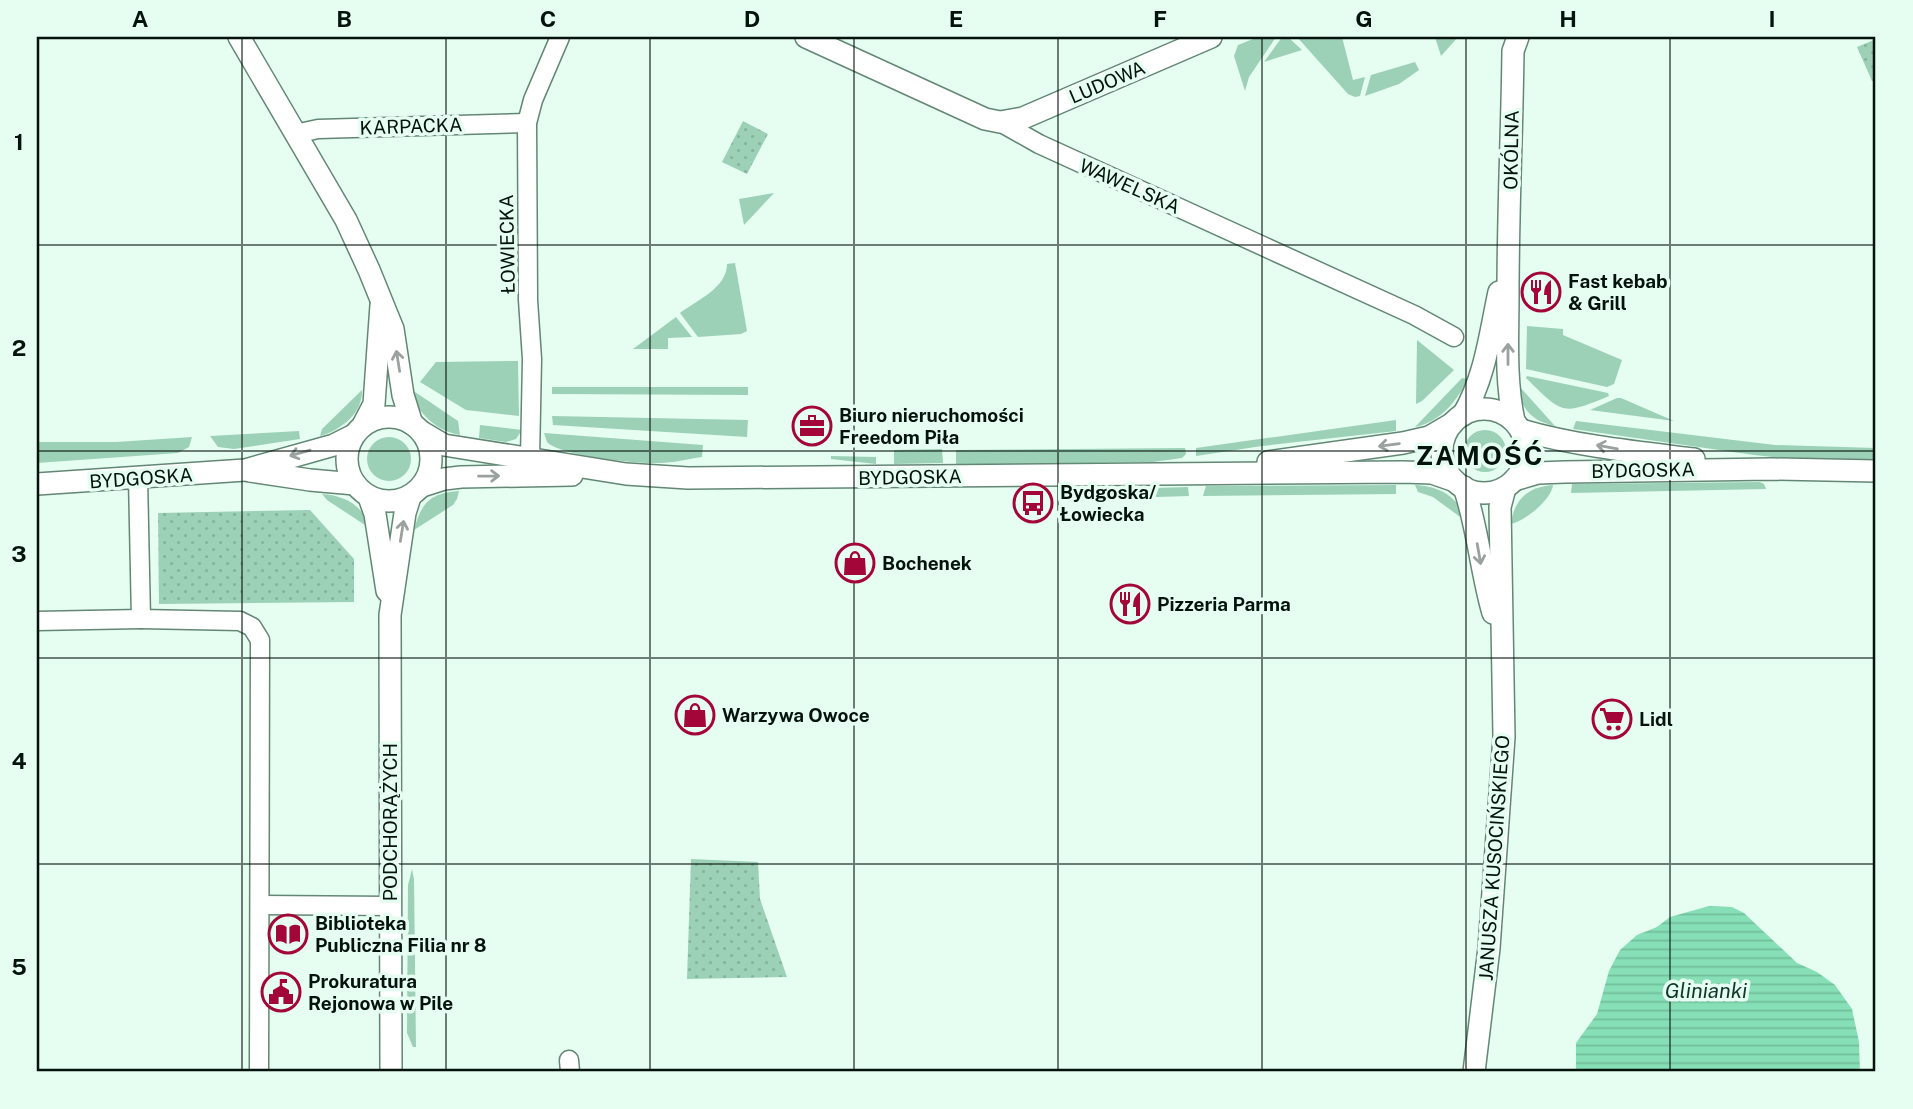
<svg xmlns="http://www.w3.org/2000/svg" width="1913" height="1109" viewBox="0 0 1913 1109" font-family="'Public Sans',sans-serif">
  <defs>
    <pattern id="park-dots" width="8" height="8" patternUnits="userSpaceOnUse" patternTransform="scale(1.75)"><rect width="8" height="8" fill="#9cd1b7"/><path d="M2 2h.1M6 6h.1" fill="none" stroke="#85b39c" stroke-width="1.8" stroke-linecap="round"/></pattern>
    <pattern id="water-rules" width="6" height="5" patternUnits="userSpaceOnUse" patternTransform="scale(1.75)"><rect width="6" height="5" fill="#86dfb6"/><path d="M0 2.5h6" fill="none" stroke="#72be9b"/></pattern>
  </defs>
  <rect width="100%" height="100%" fill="#e6fdf1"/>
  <g fill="#9cd1b7">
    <path d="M 1258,37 L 1276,37 L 1249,77 L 1245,91 L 1234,56 L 1238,45 Z"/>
    <path d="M 1282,37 L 1288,37 L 1302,50 L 1264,62 Z"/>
    <path d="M 1297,37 L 1342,37 L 1353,80 L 1365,77 L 1360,96 L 1355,97 L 1348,94 Z"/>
    <path d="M 1435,37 L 1458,37 L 1441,56 Z"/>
    <path d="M 1415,62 L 1419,70 L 1399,84 L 1365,96 L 1371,75 Z"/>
    <path d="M 774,193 L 744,225 L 739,199 Z"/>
    <path d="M 735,263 L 747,331 L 741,334 L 698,337 L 680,313 C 697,300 727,288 727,264 Z"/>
    <path d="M 676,317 L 692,337 L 668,338 L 668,349 L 633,349 Z"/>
    <path d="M 1527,326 L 1563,329 L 1563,335 L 1622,360 L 1614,384 L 1607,387 L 1526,369 Z"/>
    <path d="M 1417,340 L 1454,370 L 1422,401 L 1416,404 Z"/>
    <path d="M 518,361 L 519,416 L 466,410 L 420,382 L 436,362 Z"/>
    <path d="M 1527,376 L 1608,393 L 1609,396 C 1561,416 1563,414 1526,378 Z"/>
    <path d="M 1462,378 L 1468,379 C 1457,401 1440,422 1415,427 Z"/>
    <path d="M 1519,386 L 1555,426 C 1533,421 1520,410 1519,386 Z"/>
    <path d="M 552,387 L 748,387 L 748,395 L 552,394 Z"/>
    <path d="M 362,390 C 363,412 342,430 320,436 L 322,429 Z"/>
    <path d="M 409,391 L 415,392 L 458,421 L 460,435 C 435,431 419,413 409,391 Z"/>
    <path d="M 1617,398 L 1621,398 L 1674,421 L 1590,410 Z"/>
    <path d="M 552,416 L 748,420 L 747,437 L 553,425 Z"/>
    <path d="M 1396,420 L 1396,431 L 1262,446 L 1196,456 L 1196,448 Z"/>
    <path d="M 1576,421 L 1775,445 L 1876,448 L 1876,461 L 1810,461 L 1754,455 L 1573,429 Z"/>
    <path d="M 480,425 L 522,430 L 516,439 L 506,442 L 479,438 Z"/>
    <circle cx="1485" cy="451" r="21"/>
    <path d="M 299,431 L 300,439 L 234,449 L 218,447 L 210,436 Z"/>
    <path d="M 544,433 L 703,445 L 702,457 C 688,459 673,463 659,463 C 638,464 560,456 547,442 Z"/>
    <circle cx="389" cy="459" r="22"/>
    <path d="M 192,437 L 189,447 L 178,453 L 37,463 L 37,442 L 116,442 Z"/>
    <path d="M 1185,448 L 1186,454 L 1182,458 L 1153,462 L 956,465 L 956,450 Z"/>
    <path d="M 942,449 L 943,463 L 894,464 L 894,450 Z"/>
    <path d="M 831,456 L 876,457 L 876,464 L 831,459 Z"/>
    <path d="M 1760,482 L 1764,484 L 1766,489 L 1571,493 L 1572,484 Z"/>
    <path d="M 1396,485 L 1396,494 L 1203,496 L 1206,486 Z"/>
    <path d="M 1415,485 C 1440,486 1459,497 1467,522 L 1433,497 L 1418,492 Z"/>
    <path d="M 1553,485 C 1552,499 1524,522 1511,524 C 1514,499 1528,487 1553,485 Z"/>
    <path d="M 1188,487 L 1189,496 L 1092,499 L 1087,490 Z"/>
    <path d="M 459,491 L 457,499 L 453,505 L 414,530 C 421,503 430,493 459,491 Z"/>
    <path d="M 322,494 C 342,495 365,505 368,527 L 327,500 Z"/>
    <path d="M 412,869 L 414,879 L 416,1047 L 413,1047 L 407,1033 L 408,885 Z"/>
  </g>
  <g fill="url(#park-dots)">
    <path d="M 1876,39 L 1876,80 L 1872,81 L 1857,47 Z"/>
    <path d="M 743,121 L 768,134 L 747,174 L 722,162 Z"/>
    <path d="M 310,510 L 354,559 L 354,602 L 159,604 L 158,513 Z"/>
    <path d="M 691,859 L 758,862 L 760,899 L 787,977 L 687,979 Z"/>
  </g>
  <path fill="url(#water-rules)" d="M 1709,906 L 1732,907 L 1744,913 L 1797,963 L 1817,972 L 1835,985 L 1852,1009 L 1859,1042 L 1860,1072 L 1576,1072 L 1576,1043 L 1597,1014 L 1609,971 L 1620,950 L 1637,935 L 1657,927 L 1670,917 Z"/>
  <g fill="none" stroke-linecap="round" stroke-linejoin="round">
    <defs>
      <g id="minor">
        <path d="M 1000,122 L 1039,144 L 1414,315 L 1454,337"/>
        <path d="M 295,134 L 318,129 L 527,123"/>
        <path d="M 530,458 L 532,359 L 528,300 L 527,123 L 533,100 L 560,37"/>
        <path d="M 138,478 L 141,619 L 240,621 L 252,627 L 260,640 L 259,1072"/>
        <path d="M 37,621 L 141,619"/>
        <path d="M 261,905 L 391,906"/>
        <path d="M 569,1060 L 570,1072"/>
      </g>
      <g id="tertiary">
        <path d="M 239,37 L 346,220 L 369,270 L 393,329 L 403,395 L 412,424"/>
        <path d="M 806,37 L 985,119 L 1000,122 L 1023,118 L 1211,37"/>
        <circle cx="1484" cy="451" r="42"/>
        <path d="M 1463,415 C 1485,378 1490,334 1499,292"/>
        <circle cx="389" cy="459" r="42"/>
        <path d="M 1514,421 C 1505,379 1508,336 1508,293 C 1508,212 1512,132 1513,51 L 1518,37"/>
        <path d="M 363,425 L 374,404 L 381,305"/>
        <path d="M 1521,430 C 1576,446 1636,452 1694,459"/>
        <path d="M 422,432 L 444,445 L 626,474 L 688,478 L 1403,472 L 1432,473 L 1455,481"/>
        <path d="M 1268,462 L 1403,443 L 1429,437 L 1453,423"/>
        <path d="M 250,471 L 310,480 L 355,484"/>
        <path d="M 1514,480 L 1538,473 L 1565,472 L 1772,469 L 1876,471"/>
        <path d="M 37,484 L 245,470 L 334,445 L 354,435"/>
        <path d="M 422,486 L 444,479 L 461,477 L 572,475"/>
        <path d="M 1464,487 C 1478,528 1481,572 1493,613"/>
        <path d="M 369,497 L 375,514 L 387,591"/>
        <path d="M 391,1072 L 390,615 L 405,513 L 410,497"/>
        <path d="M 1474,1072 L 1489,948 L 1504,737 L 1500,507 L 1505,488"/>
      </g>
    </defs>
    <use href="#minor" stroke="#638775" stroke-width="21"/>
    <use href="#tertiary" stroke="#638775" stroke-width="24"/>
    <use href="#minor" stroke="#fff" stroke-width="18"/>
    <use href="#tertiary" stroke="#fff" stroke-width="21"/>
  </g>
  <defs><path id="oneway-shaft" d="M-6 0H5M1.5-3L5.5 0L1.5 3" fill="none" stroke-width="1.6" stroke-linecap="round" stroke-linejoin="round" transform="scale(1.75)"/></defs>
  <g stroke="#9ba19e">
    <use href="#oneway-shaft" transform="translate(1508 354) rotate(-90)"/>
    <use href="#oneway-shaft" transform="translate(398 361) rotate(-99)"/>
    <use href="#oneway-shaft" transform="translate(1389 445) rotate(172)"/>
    <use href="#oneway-shaft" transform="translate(1607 447) rotate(-170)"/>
    <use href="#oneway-shaft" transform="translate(300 453) rotate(164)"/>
    <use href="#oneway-shaft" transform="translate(489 476) rotate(-1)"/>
    <use href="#oneway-shaft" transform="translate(402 531) rotate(-81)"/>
    <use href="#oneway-shaft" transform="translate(1479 554) rotate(80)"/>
  </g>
  <path fill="none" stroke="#05130d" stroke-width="2" stroke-opacity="0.55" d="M 242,37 L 242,1072M 446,37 L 446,1072M 650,37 L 650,1072M 854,37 L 854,1072M 1058,37 L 1058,1072M 1262,37 L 1262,1072M 1466,37 L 1466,1072M 1670,37 L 1670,1072M 37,245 L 1876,245M 37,451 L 1876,451M 37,658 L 1876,658M 37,864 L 1876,864"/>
  <defs>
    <symbol id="restaurant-ring" viewBox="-11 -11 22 22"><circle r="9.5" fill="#e6fdf1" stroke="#a30739" stroke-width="1.5"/><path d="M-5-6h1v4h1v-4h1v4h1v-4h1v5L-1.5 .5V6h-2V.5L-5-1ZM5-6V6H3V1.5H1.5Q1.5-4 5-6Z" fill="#a30739"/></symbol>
    <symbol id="office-ring" viewBox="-11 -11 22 22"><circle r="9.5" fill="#e6fdf1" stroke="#a30739" stroke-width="1.5"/><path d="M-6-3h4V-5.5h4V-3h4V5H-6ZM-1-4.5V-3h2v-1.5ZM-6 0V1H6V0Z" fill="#a30739"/></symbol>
    <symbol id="bus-ring" viewBox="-11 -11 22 22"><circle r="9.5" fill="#e6fdf1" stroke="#a30739" stroke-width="1.5"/><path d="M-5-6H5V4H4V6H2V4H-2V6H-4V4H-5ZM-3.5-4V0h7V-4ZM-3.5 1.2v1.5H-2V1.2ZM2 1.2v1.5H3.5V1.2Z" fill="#a30739"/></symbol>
    <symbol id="shop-ring" viewBox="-11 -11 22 22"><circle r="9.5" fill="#e6fdf1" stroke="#a30739" stroke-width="1.5"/><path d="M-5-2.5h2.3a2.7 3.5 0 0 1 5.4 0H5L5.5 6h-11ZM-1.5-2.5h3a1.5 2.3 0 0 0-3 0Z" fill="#a30739"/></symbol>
    <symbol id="supermarket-ring" viewBox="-11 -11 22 22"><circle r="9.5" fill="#e6fdf1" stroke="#a30739" stroke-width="1.5"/><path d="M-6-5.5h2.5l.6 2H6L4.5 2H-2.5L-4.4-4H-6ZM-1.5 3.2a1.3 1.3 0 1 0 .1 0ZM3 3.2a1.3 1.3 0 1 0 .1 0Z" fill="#a30739"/></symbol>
    <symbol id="library-ring" viewBox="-11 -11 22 22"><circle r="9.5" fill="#e6fdf1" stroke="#a30739" stroke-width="1.5"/><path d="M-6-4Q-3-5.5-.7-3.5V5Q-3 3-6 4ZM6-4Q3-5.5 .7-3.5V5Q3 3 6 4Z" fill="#a30739"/></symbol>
    <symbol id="civic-ring" viewBox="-11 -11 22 22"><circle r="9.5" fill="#e6fdf1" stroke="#a30739" stroke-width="1.5"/><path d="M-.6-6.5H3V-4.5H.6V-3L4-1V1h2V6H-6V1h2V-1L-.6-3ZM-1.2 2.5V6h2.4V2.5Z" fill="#a30739"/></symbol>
  </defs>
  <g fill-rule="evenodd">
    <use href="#restaurant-ring" x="1519" y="270" width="44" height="44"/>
    <use href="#office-ring" x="790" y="404" width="44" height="44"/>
    <use href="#bus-ring" x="1011" y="481" width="44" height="44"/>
    <use href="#shop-ring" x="833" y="541" width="44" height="44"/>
    <use href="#restaurant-ring" x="1108" y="582" width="44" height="44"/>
    <use href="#shop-ring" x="673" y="693" width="44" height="44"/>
    <use href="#supermarket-ring" x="1590" y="697" width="44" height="44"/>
    <use href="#library-ring" x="266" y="912" width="44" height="44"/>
    <use href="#civic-ring" x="259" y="970" width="44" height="44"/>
  </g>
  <g text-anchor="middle" stroke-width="7" stroke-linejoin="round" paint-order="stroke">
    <g font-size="19" fill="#05130d" stroke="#e6fdf1">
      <text transform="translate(1107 82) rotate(-23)" y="7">LUDOWA</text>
      <text transform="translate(411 126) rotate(-2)" y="7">KARPACKA</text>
      <text transform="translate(1511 150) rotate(-89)" y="7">OKÓLNA</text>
      <text transform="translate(1130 186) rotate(24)" y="7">WAWELSKA</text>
      <text transform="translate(507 244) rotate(-91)" y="7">ŁOWIECKA</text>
      <text transform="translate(1643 470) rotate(-1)" y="7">BYDGOSKA</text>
      <text transform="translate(910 477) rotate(-1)" y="7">BYDGOSKA</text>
      <text transform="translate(141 478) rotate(-4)" y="7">BYDGOSKA</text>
      <text transform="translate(390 822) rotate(-90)" y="7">PODCHORĄŻYCH</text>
      <text transform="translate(1494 858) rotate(-86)" y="7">JANUSZA KUSOCIŃSKIEGO</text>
    </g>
    <g font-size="19" font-weight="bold" fill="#05130d" stroke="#e6fdf1" text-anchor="start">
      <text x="1568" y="288">Fast kebab<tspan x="1568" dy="22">&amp; Grill</tspan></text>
      <text x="839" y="422">Biuro nieruchomości<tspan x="839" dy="22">Freedom Piła</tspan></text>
      <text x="1060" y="499">Bydgoska/<tspan x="1060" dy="22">Łowiecka</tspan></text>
      <text x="882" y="570">Bochenek</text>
      <text x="1157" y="611">Pizzeria Parma</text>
      <text x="722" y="722">Warzywa Owoce</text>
      <text x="1639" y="726">Lidl</text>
      <text x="315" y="930">Biblioteka<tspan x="315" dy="22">Publiczna Filia nr 8</tspan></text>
      <text x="308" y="988">Prokuratura<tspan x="308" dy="22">Rejonowa w Pile</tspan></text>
    </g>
    <g font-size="21" font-style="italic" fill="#103828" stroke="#e6fdf1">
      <text x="1706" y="998">Glinianki</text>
    </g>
    <g font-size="26" font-weight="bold" letter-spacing="2" fill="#05130d" stroke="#e6fdf1">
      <text x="1480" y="465">ZAMOŚĆ</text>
    </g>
  </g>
  <rect width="1913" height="1109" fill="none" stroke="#e6fdf1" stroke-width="77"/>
  <rect x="38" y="38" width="1836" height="1032" fill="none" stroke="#05130d" stroke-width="2.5"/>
  <g font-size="23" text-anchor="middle" font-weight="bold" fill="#05130d">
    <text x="140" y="27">A</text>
    <text x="344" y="27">B</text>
    <text x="548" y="27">C</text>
    <text x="752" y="27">D</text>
    <text x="956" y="27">E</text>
    <text x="1160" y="27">F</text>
    <text x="1364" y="27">G</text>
    <text x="1568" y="27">H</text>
    <text x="1772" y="27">I</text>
    <text x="19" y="150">1</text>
    <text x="19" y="356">2</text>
    <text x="19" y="562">3</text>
    <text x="19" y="769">4</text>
    <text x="19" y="975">5</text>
  </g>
</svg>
